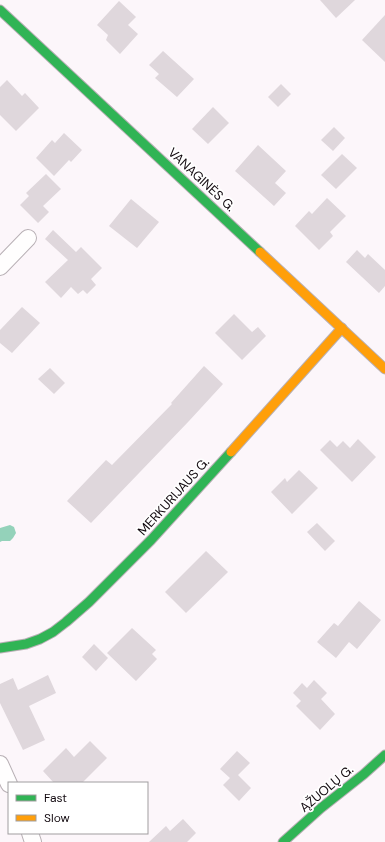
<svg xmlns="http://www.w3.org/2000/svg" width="385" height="842" viewBox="0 0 385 842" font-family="'DM Sans',sans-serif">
  <rect width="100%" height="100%" fill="#fcf6fa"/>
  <path fill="#94d2ba" d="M 10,525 L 14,527 L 16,533 L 13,538 L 10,541 L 2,541 L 0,542 L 0,528 Z"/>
  <g fill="#dfd7dc">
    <path d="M 320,0 L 355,0 L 336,18 Z"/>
    <path d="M 119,1 L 136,17 L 128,25 L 138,34 L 120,54 L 106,40 L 108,35 L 97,25 Z"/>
    <path d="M 385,15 L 385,62 L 362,40 Z"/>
    <path d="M 163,51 L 194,79 L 177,97 L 155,78 L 159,74 L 149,65 Z"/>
    <path d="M 7,80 L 22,96 L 25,93 L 39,108 L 16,131 L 0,115 L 0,87 Z"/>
    <path d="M 281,84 L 291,94 L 278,107 L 268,97 Z"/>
    <path d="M 213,107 L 229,123 L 208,144 L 192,129 Z"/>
    <path d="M 334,127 L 345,138 L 333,151 L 321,140 Z"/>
    <path d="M 64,133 L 82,150 L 71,162 L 69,160 L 54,176 L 36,158 L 52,140 L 55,143 Z"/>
    <path d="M 258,145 L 286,171 L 275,183 L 286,193 L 274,206 L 235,171 Z"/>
    <path d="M 342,154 L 357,168 L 336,189 L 321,175 Z"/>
    <path d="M 46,174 L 61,189 L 43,206 L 49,212 L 38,223 L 20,205 L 29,196 L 26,193 Z"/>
    <path d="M 327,198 L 346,216 L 330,232 L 333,236 L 319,250 L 295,226 L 309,211 L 312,214 Z"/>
    <path d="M 131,199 L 159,222 L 137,248 L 109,226 Z"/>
    <path d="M 53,230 L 76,252 L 81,247 L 102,268 L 91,279 L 96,285 L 87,294 L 83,290 L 78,294 L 71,287 L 61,298 L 45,282 L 68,260 L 45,239 Z"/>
    <path d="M 357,250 L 365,258 L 368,254 L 385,270 L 385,286 L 379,293 L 346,262 Z"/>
    <path d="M 22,307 L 40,323 L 12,353 L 0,343 L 0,330 Z"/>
    <path d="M 234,314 L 252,332 L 258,327 L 266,336 L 242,360 L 215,333 Z"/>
    <path d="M 204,366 L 223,384 L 189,421 L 91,523 L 67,501 L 106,460 L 112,465 L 172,404 L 171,403 Z"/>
    <path d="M 50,368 L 65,383 L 54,394 L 38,379 Z"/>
    <path d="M 358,439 L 376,457 L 352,482 L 320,450 L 330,440 L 337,447 L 343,441 L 350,448 Z"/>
    <path d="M 299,470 L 318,488 L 292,514 L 271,492 L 285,478 L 287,482 Z"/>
    <path d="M 317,523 L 335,541 L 325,551 L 307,532 Z"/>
    <path d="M 206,551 L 228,572 L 186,613 L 165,592 Z"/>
    <path d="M 359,601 L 381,620 L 357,649 L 349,642 L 336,658 L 317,642 L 334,623 L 338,626 Z"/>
    <path d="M 132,628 L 156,650 L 152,654 L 157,659 L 136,681 L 107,653 Z"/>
    <path d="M 94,644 L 108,658 L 96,671 L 82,657 Z"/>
    <path d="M 48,675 L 56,693 L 29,706 L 45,740 L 23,750 L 0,703 L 0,684 L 13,678 L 18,690 Z"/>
    <path d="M 314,680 L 327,693 L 321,699 L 335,714 L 320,730 L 296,706 L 301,701 L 293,693 L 302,683 L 307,688 Z"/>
    <path d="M 90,741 L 107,758 L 82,783 L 54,783 L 43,771 L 66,748 L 74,757 Z"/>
    <path d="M 237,751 L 250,763 L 238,775 L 251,788 L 239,801 L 223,785 L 230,778 L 220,769 Z"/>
    <path d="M 183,819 L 196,833 L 187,842 L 149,842 L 166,826 L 170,831 Z"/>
  </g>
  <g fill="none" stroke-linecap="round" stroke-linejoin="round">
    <defs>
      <g id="street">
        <path d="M 0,267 L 28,238"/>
        <path d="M 0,764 L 9,784"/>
        <path d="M 30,833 L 33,842"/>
      </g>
      <g id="fast">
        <path d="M 0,10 L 260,252"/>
        <path d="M 0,648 L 26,644 L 40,639 L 53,632 L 66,622 L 89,602 L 151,540 L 231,452"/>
        <path d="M 283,842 L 321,808 L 364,774 L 385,755"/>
      </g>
      <g id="slow">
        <path d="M 260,252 L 385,369"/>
        <path d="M 231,452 L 342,328"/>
      </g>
    </defs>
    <use href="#street" stroke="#b8b0b5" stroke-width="18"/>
    <use href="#fast" stroke="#b8b0b5" stroke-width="11"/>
    <use href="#slow" stroke="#b8b0b5" stroke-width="11"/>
    <use href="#street" stroke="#fffefe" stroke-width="16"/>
    <use href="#fast" stroke="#30b455" stroke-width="9"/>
    <use href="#slow" stroke="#ff9f0a" stroke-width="9"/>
  </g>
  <g text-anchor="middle" stroke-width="3.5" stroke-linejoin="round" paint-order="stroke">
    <g font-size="13" fill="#12090f" stroke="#fff">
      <text transform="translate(202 179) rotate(43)" y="5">VANAGINĖS G.</text>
      <text transform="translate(173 496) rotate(-48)" y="5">MERKURIJAUS G.</text>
      <text transform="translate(326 788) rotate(-40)" y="5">ĄŽUOLŲ G.</text>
    </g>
  </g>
  <rect x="8" y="782" width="140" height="52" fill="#ffffff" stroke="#a09d9f"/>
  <rect x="16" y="795" width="20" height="6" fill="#30b455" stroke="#a09d9f"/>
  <text x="44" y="802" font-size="12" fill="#12090f">Fast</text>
  <rect x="16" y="815" width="20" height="6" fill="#ff9f0a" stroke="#a09d9f"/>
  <text x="44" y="822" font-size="12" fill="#12090f">Slow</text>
</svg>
